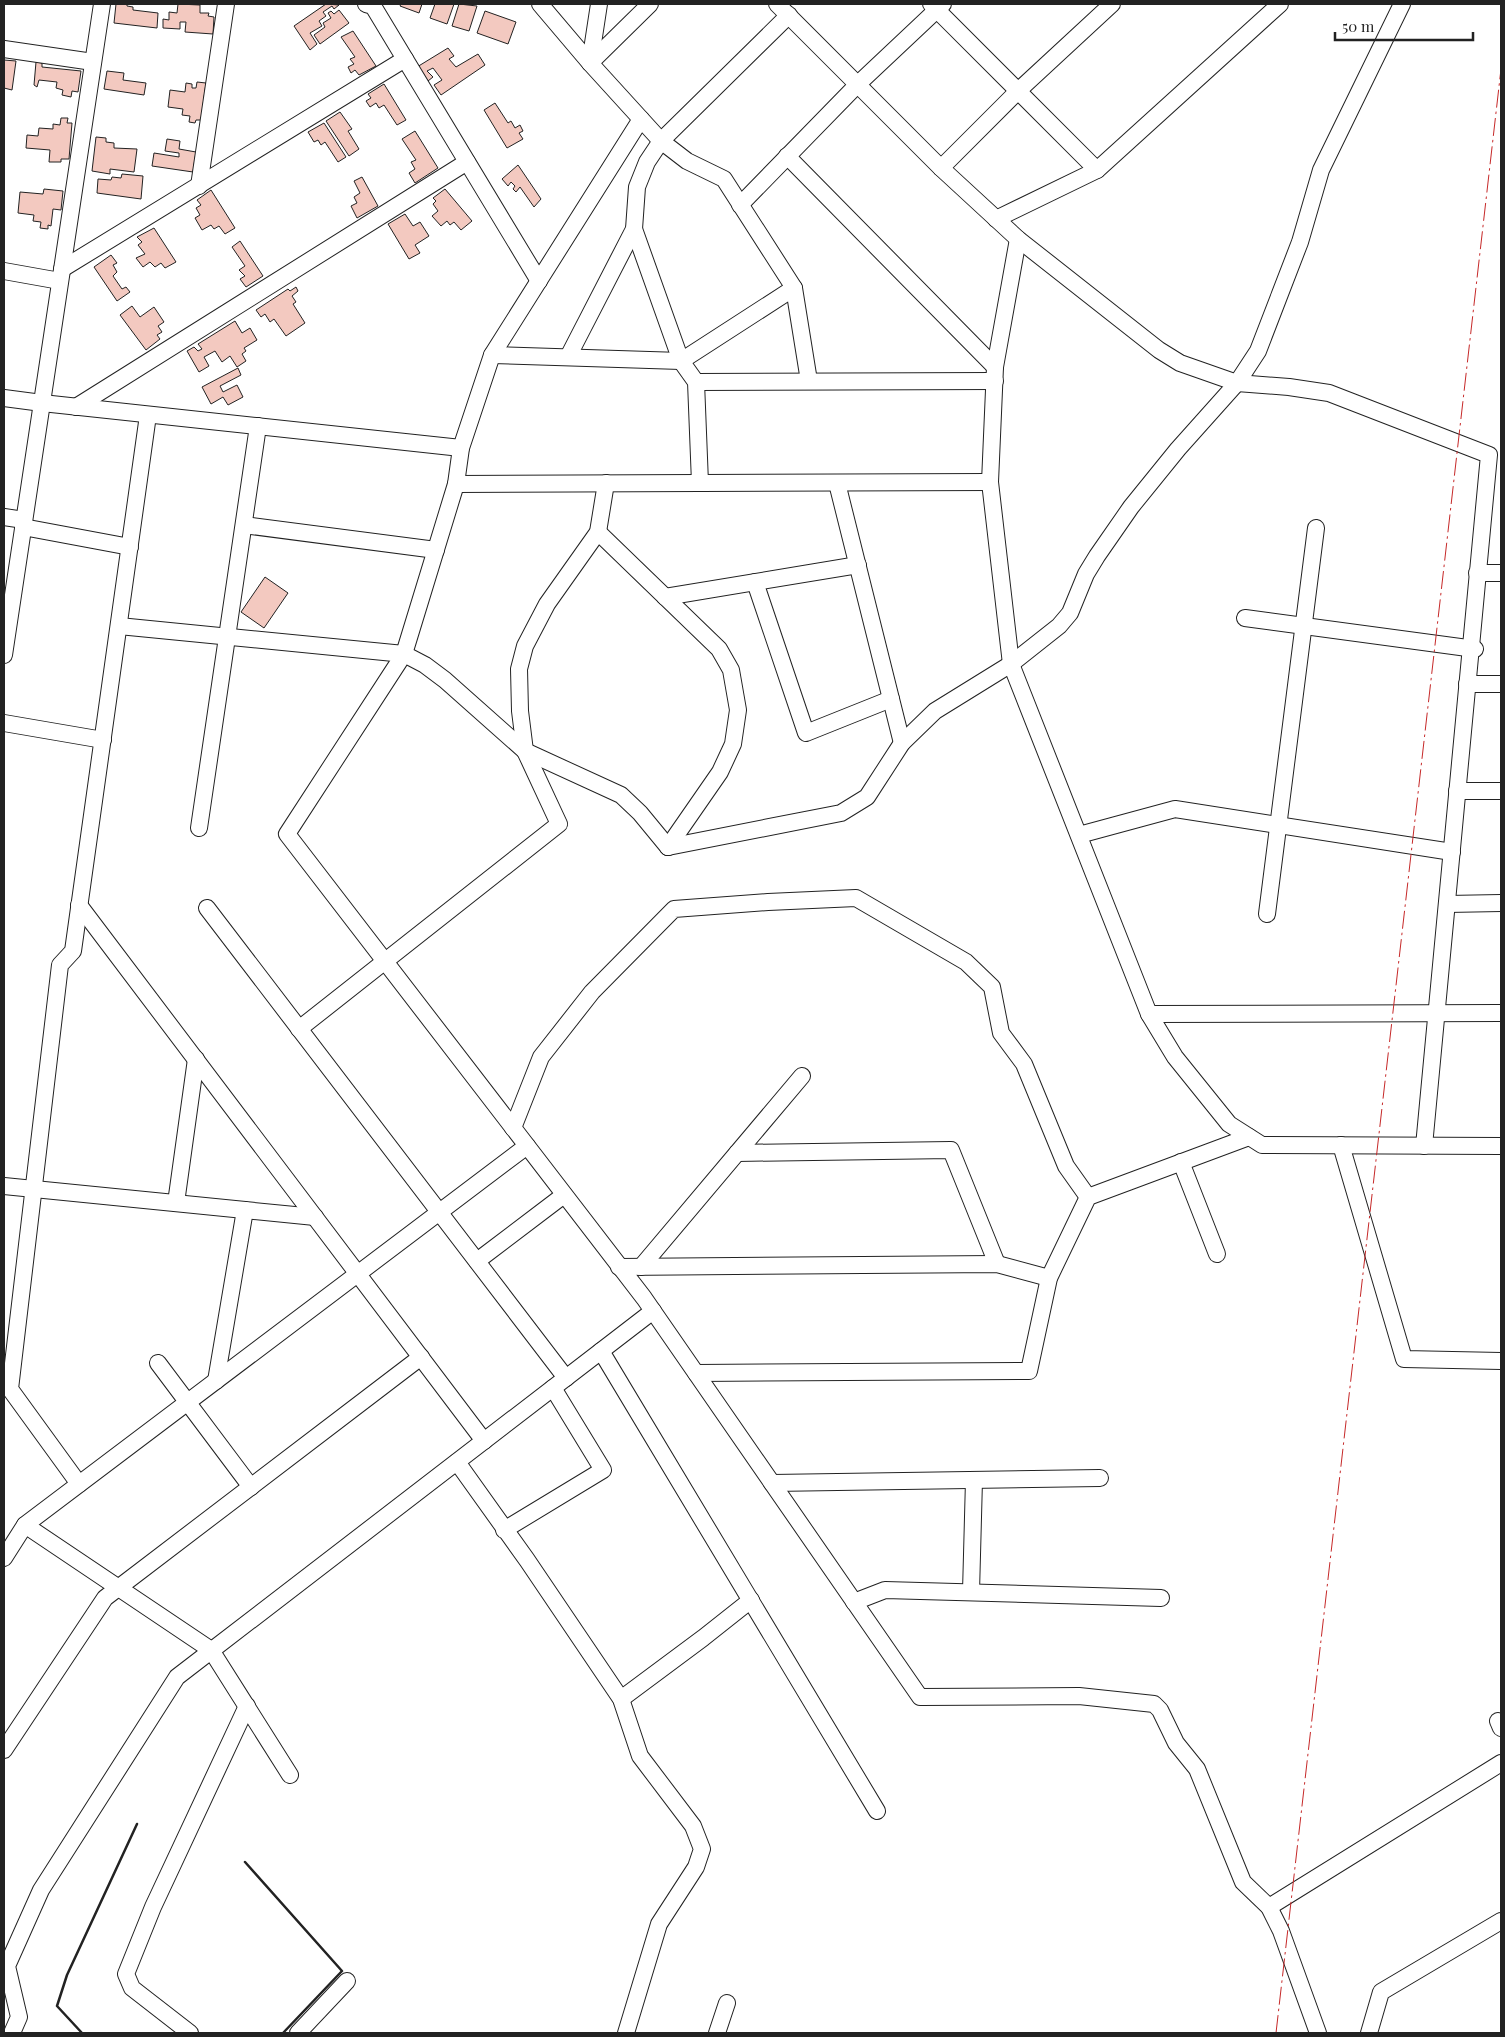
<svg xmlns="http://www.w3.org/2000/svg" width="1505" height="2037" viewBox="0 0 1505 2037" font-family="'Playfair Display',serif">
  <rect width="100%" height="100%" fill="#fff"/>
  <g fill="#f3c9c0" stroke="#222">
    <path d="M 116,4 L 127,4 L 127,6 L 133,7 L 133,10 L 158,13 L 157,28 L 114,23 Z"/>
    <path d="M 178,4 L 200,5 L 200,13 L 209,13 L 208,16 L 214,17 L 213,34 L 185,32 L 186,22 L 180,22 L 180,29 L 163,28 L 163,19 L 169,20 L 169,12 L 177,13 Z"/>
    <path d="M 326,4 L 339,5 L 334,9 L 332,6 L 323,12 L 326,16 L 319,21 L 322,26 L 310,33 L 317,44 L 310,50 L 294,26 Z"/>
    <path d="M 401,4 L 422,4 L 419,13 L 400,6 Z"/>
    <path d="M 435,4 L 454,4 L 447,24 L 430,18 Z"/>
    <path d="M 459,4 L 477,6 L 469,31 L 452,26 Z"/>
    <path d="M 339,10 L 349,23 L 320,44 L 314,35 L 325,27 L 323,23 L 331,18 L 328,13 L 331,11 L 334,14 Z"/>
    <path d="M 485,11 L 516,22 L 508,44 L 477,33 Z"/>
    <path d="M 353,31 L 376,66 L 359,75 L 355,70 L 351,73 L 348,67 L 354,64 L 350,59 L 355,57 L 341,37 Z"/>
    <path d="M 448,48 L 454,56 L 449,59 L 456,67 L 478,54 L 485,65 L 441,95 L 434,85 L 442,80 L 433,68 L 427,71 L 433,77 L 428,81 L 417,67 Z"/>
    <path d="M 4,60 L 16,61 L 12,90 L 4,88 Z"/>
    <path d="M 36,62 L 42,63 L 42,67 L 81,71 L 78,92 L 72,91 L 71,97 L 62,95 L 63,90 L 56,88 L 57,82 L 39,80 L 37,87 L 34,85 Z"/>
    <path d="M 107,71 L 124,73 L 123,80 L 146,83 L 144,95 L 104,89 Z"/>
    <path d="M 197,82 L 206,83 L 201,120 L 196,120 L 195,123 L 189,122 L 190,116 L 182,115 L 183,109 L 168,107 L 170,90 L 185,92 L 186,83 L 192,84 L 192,88 L 196,88 Z"/>
    <path d="M 384,84 L 406,120 L 397,125 L 384,105 L 379,108 L 376,103 L 370,107 L 366,101 L 371,98 L 368,94 Z"/>
    <path d="M 495,103 L 508,123 L 511,121 L 515,128 L 520,125 L 523,131 L 519,133 L 523,139 L 507,148 L 484,110 Z"/>
    <path d="M 340,112 L 352,129 L 348,131 L 359,149 L 349,156 L 326,121 Z"/>
    <path d="M 61,118 L 68,118 L 67,123 L 72,123 L 69,159 L 61,159 L 61,162 L 49,162 L 50,150 L 26,148 L 27,135 L 38,136 L 39,128 L 53,129 L 53,124 L 60,125 Z"/>
    <path d="M 324,123 L 346,157 L 338,162 L 325,142 L 321,145 L 318,140 L 314,142 L 308,132 Z"/>
    <path d="M 415,131 L 438,168 L 415,183 L 409,173 L 415,169 L 411,162 L 416,160 L 402,139 Z"/>
    <path d="M 96,137 L 106,138 L 106,142 L 114,143 L 114,148 L 137,149 L 134,172 L 110,169 L 110,174 L 92,171 Z"/>
    <path d="M 167,139 L 180,141 L 179,149 L 196,152 L 193,172 L 152,166 L 154,153 L 179,157 L 179,153 L 165,151 Z"/>
    <path d="M 518,165 L 541,199 L 534,207 L 520,187 L 516,192 L 513,189 L 515,186 L 511,182 L 508,186 L 502,179 Z"/>
    <path d="M 122,174 L 143,176 L 141,199 L 97,193 L 98,179 L 111,180 L 112,177 L 121,178 Z"/>
    <path d="M 362,177 L 378,206 L 357,218 L 351,206 L 357,203 L 354,197 L 360,193 L 354,181 Z"/>
    <path d="M 44,189 L 63,191 L 61,210 L 53,209 L 51,226 L 48,225 L 48,229 L 40,228 L 41,222 L 33,221 L 34,215 L 18,213 L 20,192 L 43,194 Z"/>
    <path d="M 445,189 L 472,221 L 461,230 L 454,222 L 450,225 L 447,221 L 441,226 L 432,216 L 438,211 L 433,204 L 436,201 L 433,198 Z"/>
    <path d="M 211,190 L 235,228 L 225,234 L 219,226 L 214,229 L 211,225 L 202,230 L 195,218 L 200,215 L 196,208 L 201,205 L 197,200 Z"/>
    <path d="M 405,214 L 413,226 L 420,222 L 429,236 L 415,245 L 420,253 L 409,259 L 388,224 Z"/>
    <path d="M 154,228 L 176,262 L 165,268 L 161,263 L 155,267 L 150,262 L 143,267 L 136,258 L 145,254 L 138,245 L 142,242 L 137,237 Z"/>
    <path d="M 240,241 L 263,276 L 246,287 L 240,279 L 245,276 L 239,270 L 245,266 L 232,247 Z"/>
    <path d="M 111,255 L 117,263 L 113,265 L 117,272 L 113,276 L 122,289 L 126,287 L 130,292 L 117,301 L 94,267 Z"/>
    <path d="M 296,287 L 298,291 L 292,296 L 296,302 L 293,304 L 305,323 L 286,336 L 274,319 L 270,322 L 265,314 L 261,317 L 256,310 L 288,289 L 290,291 Z"/>
    <path d="M 132,306 L 140,317 L 154,307 L 164,322 L 158,326 L 162,332 L 157,335 L 160,339 L 146,350 L 120,315 Z"/>
    <path d="M 235,321 L 242,333 L 250,328 L 257,340 L 244,348 L 246,351 L 242,354 L 246,361 L 237,367 L 230,356 L 222,362 L 215,351 L 204,357 L 209,366 L 199,372 L 187,351 L 194,347 L 198,351 L 202,349 L 198,344 Z"/>
    <path d="M 238,368 L 241,375 L 220,386 L 223,392 L 237,385 L 243,397 L 228,405 L 223,397 L 211,404 L 202,387 Z"/>
    <path d="M 265,577 L 288,593 L 264,628 L 241,612 Z"/>
  </g>
  <g fill="none" stroke-linecap="round" stroke-linejoin="round">
    <defs>
      <g id="street">
        <path d="M 366,4 L 373,6 L 539,281"/>
        <path d="M 540,4 L 590,63 L 661,141 L 687,161 L 724,179 L 794,288 L 809,381"/>
        <path d="M 777,4 L 941,168 L 1018,239 L 1159,350 L 1180,363 L 1237,383 L 1289,387 L 1329,393 L 1489,455 L 1424,1146"/>
        <path d="M 931,4 L 1097,170"/>
        <path d="M 4,49 L 93,62"/>
        <path d="M 590,63 L 650,4"/>
        <path d="M 590,63 L 599,4"/>
        <path d="M 641,119 L 492,355 L 461,448 L 456,484 L 404,654 L 287,834 L 644,1298 L 920,1697 L 1079,1696 L 1154,1704 L 1160,1710 L 1176,1743 L 1197,1769 L 1243,1882 L 1269,1907 L 1281,1931 L 1318,2033"/>
        <path d="M 787,156 L 995,367"/>
        <path d="M 941,168 L 1018,91 L 1112,4"/>
        <path d="M 199,186 L 226,4"/>
        <path d="M 740,205 L 858,84 L 943,4"/>
        <path d="M 996,219 L 1097,170 L 1280,4"/>
        <path d="M 634,229 L 681,361 L 696,382 L 700,483"/>
        <path d="M 1018,239 L 995,367 L 990,482 L 1011,664 L 1149,1014 L 1175,1057 L 1229,1124 L 1262,1145 L 1501,1146"/>
        <path d="M 62,269 L 405,59"/>
        <path d="M 4,271 L 60,281"/>
        <path d="M 492,355 L 681,361 L 794,288"/>
        <path d="M 568,357 L 634,229 L 637,187 L 647,162 L 661,141 L 789,15"/>
        <path d="M 696,382 L 995,381"/>
        <path d="M 4,398 L 42,403 L 461,448"/>
        <path d="M 76,407 L 467,162"/>
        <path d="M 837,483 L 902,743"/>
        <path d="M 456,484 L 990,482"/>
        <path d="M 4,517 L 24,520"/>
        <path d="M 244,525 L 436,550"/>
        <path d="M 23,527 L 130,547"/>
        <path d="M 598,532 L 719,649 L 731,670 L 738,710 L 733,744 L 720,772 L 668,847"/>
        <path d="M 1477,573 L 1501,573"/>
        <path d="M 755,582 L 806,733 L 891,699"/>
        <path d="M 665,597 L 858,565"/>
        <path d="M 1245,618 L 1475,649"/>
        <path d="M 119,626 L 404,654 L 425,665 L 445,680 L 525,751 L 621,795 L 640,813 L 668,847"/>
        <path d="M 4,655 L 102,4"/>
        <path d="M 1467,684 L 1501,684"/>
        <path d="M 4,723 L 103,740"/>
        <path d="M 1457,791 L 1501,791"/>
        <path d="M 199,828 L 258,426"/>
        <path d="M 1079,835 L 1175,809 L 1452,852"/>
        <path d="M 668,847 L 841,813 L 867,797 L 902,743 L 935,711 L 1011,664 L 1059,626 L 1070,613 L 1086,574 L 1097,556 L 1131,507 L 1178,449 L 1237,383 L 1258,351 L 1300,242 L 1321,170 L 1402,4"/>
        <path d="M 1447,904 L 1501,903"/>
        <path d="M 79,905 L 484,1441"/>
        <path d="M 207,908 L 566,1378"/>
        <path d="M 1267,914 L 1316,528"/>
        <path d="M 1149,1014 L 1501,1013"/>
        <path d="M 299,1029 L 559,824 L 525,751 L 520,711 L 519,669 L 525,646 L 547,604 L 598,532 L 606,483"/>
        <path d="M 513,1128 L 541,1057 L 592,992 L 674,909 L 768,902 L 856,898 L 966,962 L 992,987 L 1001,1033 L 1024,1064 L 1066,1166 L 1088,1197"/>
        <path d="M 1341,1145 L 1404,1359 L 1501,1361"/>
        <path d="M 737,1153 L 951,1150 L 997,1264"/>
        <path d="M 1181,1162 L 1217,1254"/>
        <path d="M 4,1186 L 315,1217"/>
        <path d="M 176,1203 L 196,1059"/>
        <path d="M 477,1261 L 564,1195"/>
        <path d="M 619,1267 L 997,1264 L 1049,1278"/>
        <path d="M 641,1267 L 802,1076"/>
        <path d="M 601,1351 L 877,1811"/>
        <path d="M 158,1363 L 251,1487"/>
        <path d="M 696,1373 L 1029,1371 L 1049,1278 L 1088,1197 L 1249,1137"/>
        <path d="M 216,1381 L 245,1210"/>
        <path d="M 457,1462 L 527,1560 L 621,1699 L 640,1756 L 693,1826 L 702,1849 L 696,1867 L 659,1924 L 626,2033"/>
        <path d="M 772,1483 L 1100,1478"/>
        <path d="M 79,1484 L 10,1389 L 60,965 L 73,951 L 148,415"/>
        <path d="M 25,1525 L 211,1650 L 290,1775"/>
        <path d="M 504,1530 L 603,1470 L 553,1388"/>
        <path d="M 4,1558 L 25,1525 L 527,1146"/>
        <path d="M 971,1592 L 974,1480"/>
        <path d="M 854,1602 L 885,1590 L 1161,1598"/>
        <path d="M 621,1699 L 703,1638 L 751,1600"/>
        <path d="M 1498,1721 L 1501,1728"/>
        <path d="M 4,1750 L 105,1598 L 421,1357"/>
        <path d="M 1269,1907 L 1501,1763"/>
        <path d="M 12,2033 L 19,2017 L 7,1966 L 41,1890 L 177,1677 L 653,1311"/>
        <path d="M 190,2033 L 132,1988 L 126,1974 L 153,1907 L 247,1706"/>
        <path d="M 298,2033 L 347,1981"/>
        <path d="M 717,2033 L 727,2003"/>
        <path d="M 1369,2033 L 1381,1992 L 1501,1921"/>
      </g>
    </defs>
    <use href="#street" stroke="#222" stroke-width="18"/>
    <use href="#street" stroke="#fff" stroke-width="16"/>
    <g stroke="#222" stroke-width="2.5">
      <path d="M 245,1862 L 342,1971 L 283,2033"/>
      <path d="M 82,2033 L 57,2006 L 67,1975 L 137,1824"/>
    </g>
    <path stroke="#c62828" stroke-width="1" stroke-dasharray="18 4 2.5 4" stroke-linecap="butt" d="M 1276,2033 L 1501,69"/>
  </g>
  <rect width="1505" height="2037" fill="none" stroke="#222222" stroke-width="10"/>
  <path d="M1335 32v8h138v-8" fill="none" stroke="#222222" stroke-width="2.5"/>
  <text x="1342" y="32" font-size="15" fill="#222222" stroke="#ffffff" stroke-width="4" paint-order="stroke">50 m</text>
</svg>
